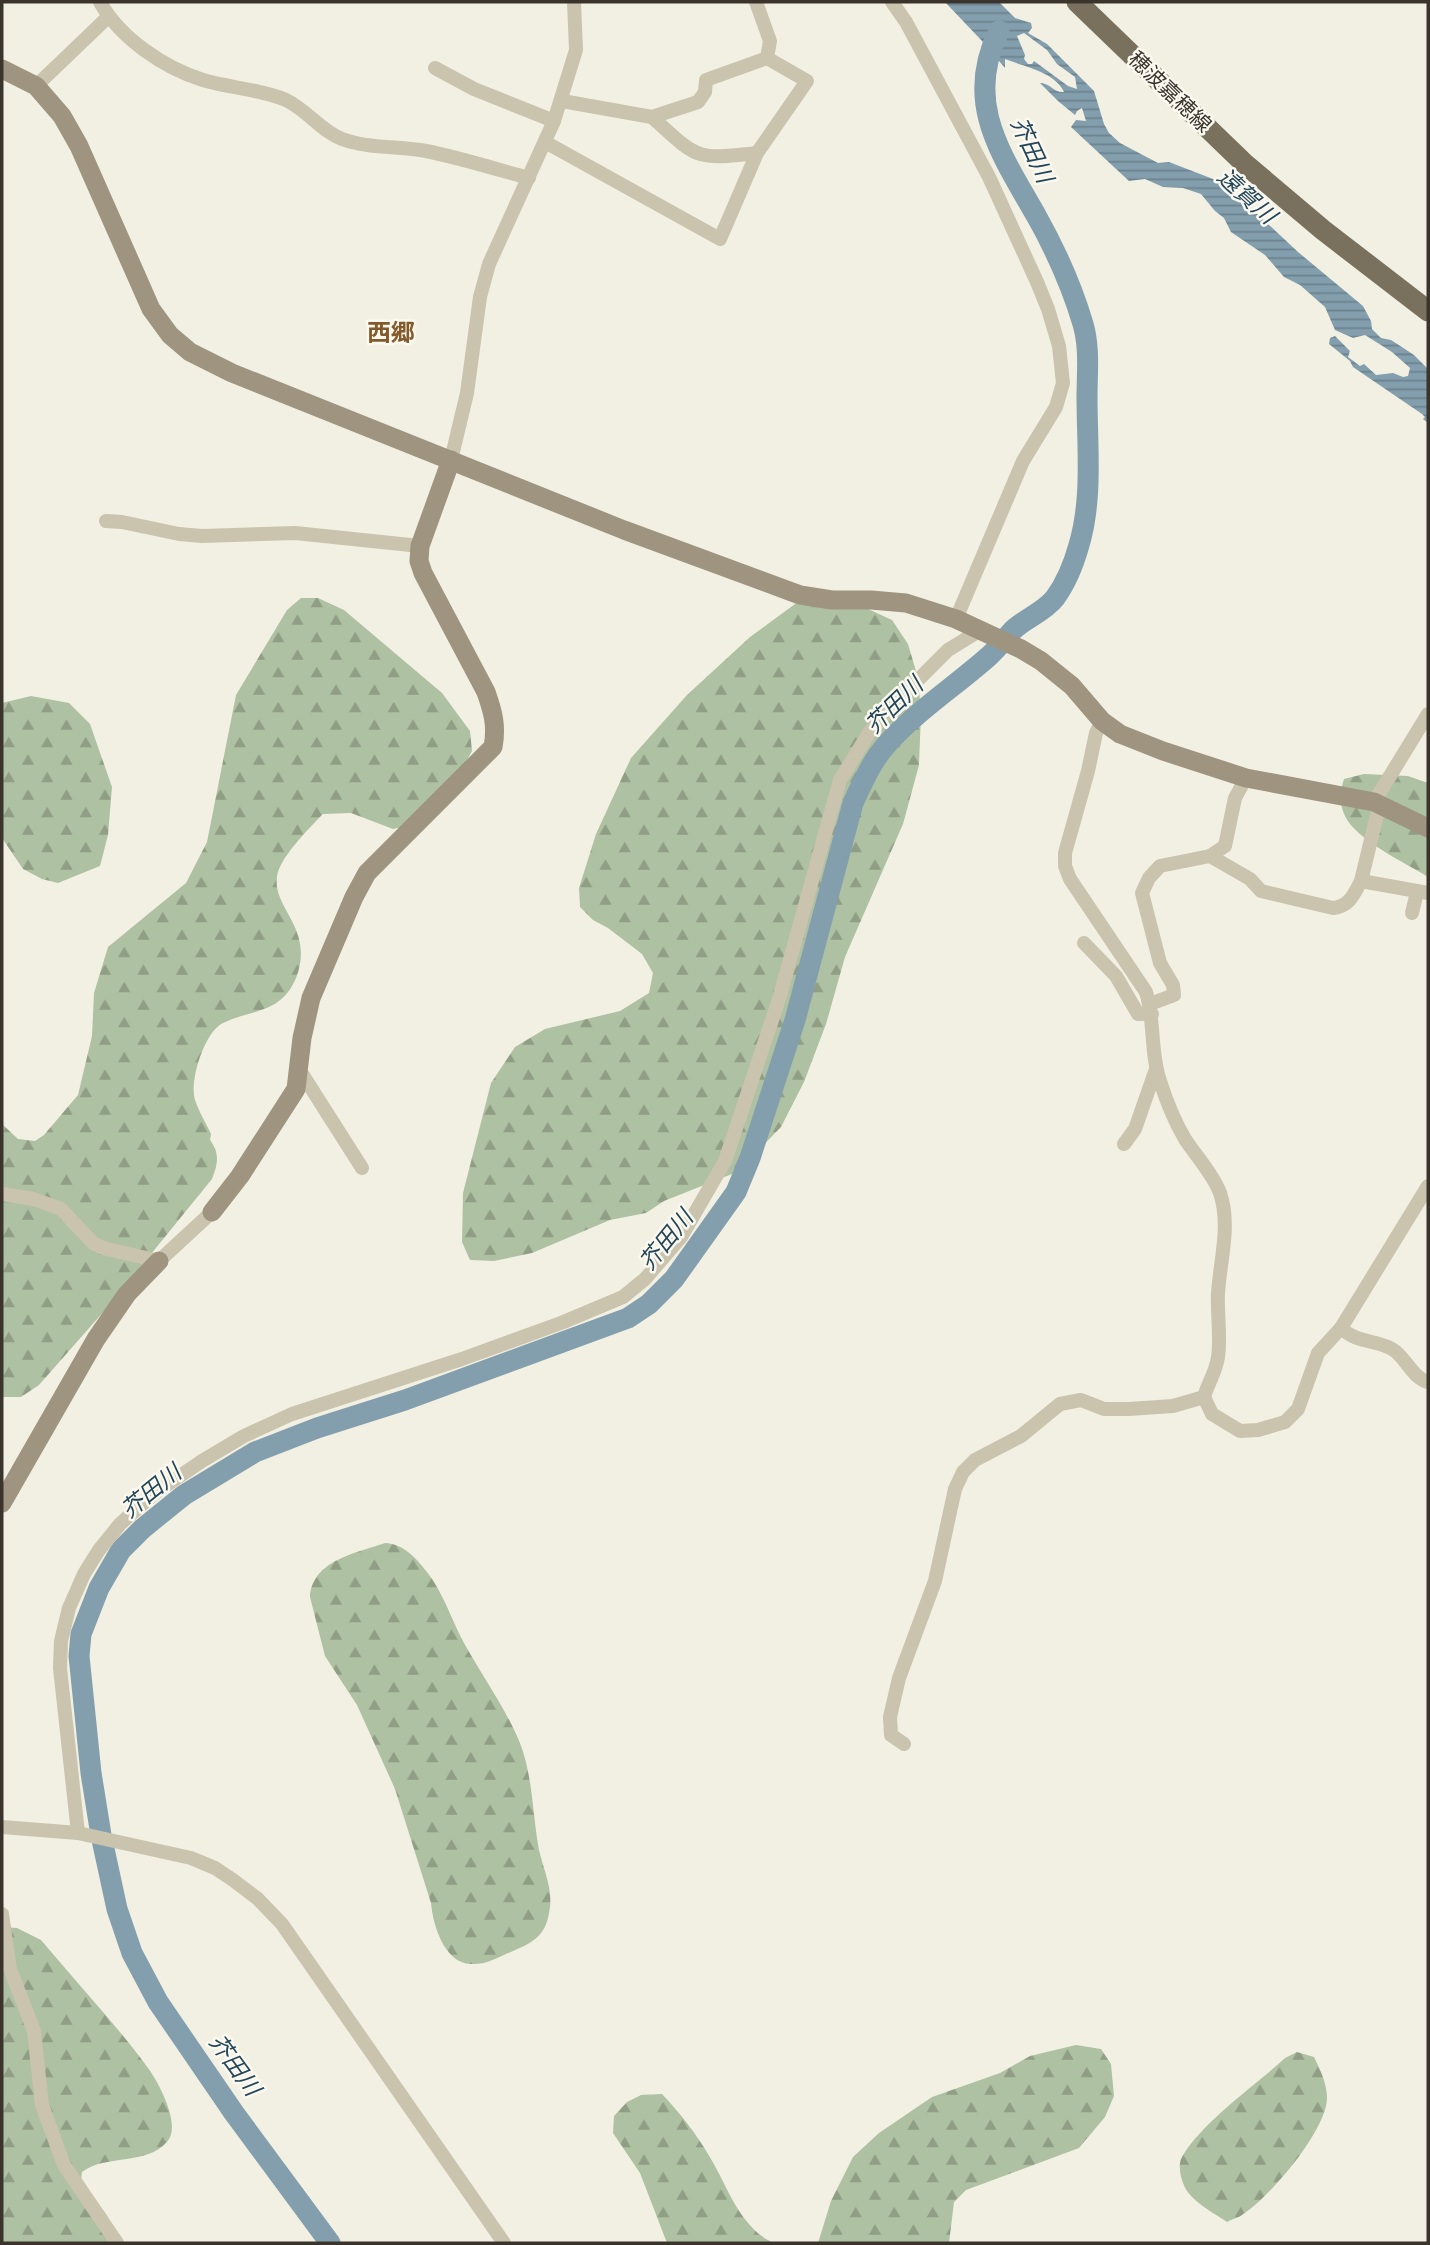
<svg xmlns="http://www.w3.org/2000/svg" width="1430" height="2245" viewBox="0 0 1430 2245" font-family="'Open Sans','Noto Sans JP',sans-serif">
  <defs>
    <pattern id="forest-firs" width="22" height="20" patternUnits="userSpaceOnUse" patternTransform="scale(1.75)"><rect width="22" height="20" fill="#aec1a2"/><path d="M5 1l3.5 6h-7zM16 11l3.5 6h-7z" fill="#8f9e84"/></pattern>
    <pattern id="water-rules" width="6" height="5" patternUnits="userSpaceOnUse" patternTransform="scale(1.75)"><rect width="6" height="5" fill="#839fae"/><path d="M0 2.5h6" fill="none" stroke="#6c828e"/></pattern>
  </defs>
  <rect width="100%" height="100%" fill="#f2f0e2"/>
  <g fill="url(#forest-firs)">
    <path d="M 810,593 L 840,596 L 892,620 L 908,644 L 918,678 L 921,712 L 919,765 L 903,824 L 845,957 L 826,1024 L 804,1082 L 781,1127 L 737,1172 L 664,1201 L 646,1213 L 610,1220 L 532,1253 L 494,1261 L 470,1260 L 462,1242 L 463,1193 L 491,1083 L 515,1047 L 545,1029 L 620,1011 L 649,993 L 653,973 L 642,954 L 608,928 L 593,920 L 580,907 L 579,888 L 596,834 L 631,758 L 687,695 L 750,637 Z"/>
    <path d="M 301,598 L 318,598 L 344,610 L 442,693 L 470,731 L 472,751 L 452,787 L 412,825 L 393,829 L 351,813 L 323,814 C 310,827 283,855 278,872 C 268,907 316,926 296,978 C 281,1014 252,1009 223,1023 C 204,1032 189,1082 195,1100 C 199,1112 206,1123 211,1134 L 210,1140 C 220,1154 218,1163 212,1179 L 112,1302 L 39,1385 L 21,1397 L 2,1397 L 2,1124 L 18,1139 L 35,1141 L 44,1135 L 78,1095 L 92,1036 L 94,993 L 108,947 L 186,883 L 207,842 L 236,695 L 287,610 Z"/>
    <path d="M 31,696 L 69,703 L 90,724 L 112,787 L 108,835 L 100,866 L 58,883 L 42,879 L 23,869 L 2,838 L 2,703 Z"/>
    <path d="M 1364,774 L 1408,776 L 1428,783 L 1428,877 C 1406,863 1356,840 1345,816 C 1339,804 1340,790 1344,779 Z"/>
    <path d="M 385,1543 C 404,1544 416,1558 427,1572 C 443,1592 452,1621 464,1643 C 481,1674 502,1703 517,1736 C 533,1771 532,1812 539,1850 C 544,1872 554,1890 549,1913 C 545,1939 529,1944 506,1954 C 495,1959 484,1965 471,1964 C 444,1963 433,1925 431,1903 L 395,1789 L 357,1705 L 325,1656 L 310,1597 C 312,1560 357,1553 385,1543 Z"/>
    <path d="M 2,1927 L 17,1928 L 41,1940 C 76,1982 115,2023 148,2068 C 159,2083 182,2126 167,2142 C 145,2166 106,2154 82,2172 C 78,2194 92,2196 103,2210 C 111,2220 113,2231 113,2243 L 2,2243 Z"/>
    <path d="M 1076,2045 L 1101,2049 L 1111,2064 L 1114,2096 L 1105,2117 L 1079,2148 L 966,2190 L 954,2202 L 949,2243 L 818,2243 L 831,2201 L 853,2157 L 879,2133 L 932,2097 L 1000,2073 L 1030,2056 Z"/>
    <path d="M 1297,2052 L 1314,2057 C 1320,2069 1327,2084 1327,2098 C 1327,2130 1269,2198 1242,2215 C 1238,2218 1232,2219 1227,2222 C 1213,2212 1189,2201 1183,2183 C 1180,2175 1178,2164 1182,2157 C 1202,2122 1255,2086 1285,2058 Z"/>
    <path d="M 662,2094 C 679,2112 695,2132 708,2154 C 727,2184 739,2228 774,2243 L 667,2243 L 640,2173 L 613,2133 L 614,2116 L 627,2102 L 641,2095 Z"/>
  </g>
  <path fill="url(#water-rules)" fill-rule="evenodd" d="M 945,2 L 999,2 L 1015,18 L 1031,23 L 1032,28 L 1028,33 L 1047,44 L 1094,91 L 1104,124 L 1109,133 L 1120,143 L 1158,163 L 1169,162 L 1213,179 L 1236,194 L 1298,252 L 1363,306 L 1371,321 L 1372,329 L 1381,338 L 1391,340 L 1414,355 L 1428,369 L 1428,423 L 1423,419 L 1425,417 L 1422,414 L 1353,367 L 1350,361 L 1329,344 L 1330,338 L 1335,336 L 1350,351 L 1348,357 L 1360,366 L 1364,364 L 1376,375 L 1393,373 L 1403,377 L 1408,376 L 1410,368 L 1392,352 L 1365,335 L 1353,338 L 1335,330 L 1325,307 L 1300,285 L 1284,277 L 1265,255 L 1231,232 L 1224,218 L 1215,211 L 1201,194 L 1183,188 L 1163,187 L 1145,179 L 1129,181 L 1071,127 L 1076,120 L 1086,121 L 1082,108 L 1077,111 L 1075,115 L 1058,101 L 1040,83 C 1050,83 1054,93 1064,92 C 1055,72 1025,67 1005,59 L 1005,68 L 982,41 ZM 1024,33 L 1047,50 L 1057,64 L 1075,77 L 1077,89 L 1068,86 L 1034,61 L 1032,64 L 1028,64 L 1024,59 L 1025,55 L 1017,36 Z"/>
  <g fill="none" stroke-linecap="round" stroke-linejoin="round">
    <path stroke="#839fae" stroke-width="21" d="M 330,2243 L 234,2113 L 158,2002 L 132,1953 L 117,1909 L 101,1835 L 91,1773 L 79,1656 L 81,1634 L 99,1588 L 121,1550 L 142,1529 L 184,1495 L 255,1452 L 317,1428 L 405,1400 L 628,1318 L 649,1304 L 674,1279 L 736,1192 L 750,1158 L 795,1020 L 853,803 C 863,782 872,760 888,743 C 917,711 955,686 988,657 C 997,649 1005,639 1013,630 C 1026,618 1044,612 1055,598 C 1066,583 1074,563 1079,545 C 1093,498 1087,445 1087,397 C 1087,373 1090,348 1083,324 C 1072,287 1056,251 1037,217 C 1002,155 963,103 999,31"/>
    <g stroke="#cac3ae" stroke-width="14">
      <path d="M 100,2 C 120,38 164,68 203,80 C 230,88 260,89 286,100 C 307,110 321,131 342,139 C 369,149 399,146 426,151 C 461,158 495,169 529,178"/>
      <path d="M 892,2 L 906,22 L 989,177 L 1037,282 L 1048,309 L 1059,346 L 1063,383 L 1056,407 L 1023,461 L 956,619"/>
      <path d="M 435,68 L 474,89 L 554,121"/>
      <path d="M 36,86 L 108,17"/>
      <path d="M 562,101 L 652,117 L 698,102 L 705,92 L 706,80 L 767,58"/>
      <path d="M 652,117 C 698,159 695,160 757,153"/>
      <path d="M 545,142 L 720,239 L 757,153 L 807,81 L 767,58 L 770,41 L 756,2"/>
      <path d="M 451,460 L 467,393 L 480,297 L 489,264 L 554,121 L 576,50 L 574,2"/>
      <path d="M 106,521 L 122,522 L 179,534 L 202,536 L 295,533 L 420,546"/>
      <path d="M 1102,721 L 1096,733 L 1088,771 L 1065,853 L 1065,866 L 1070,879 L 1146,992 C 1155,1021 1150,1052 1160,1081 C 1166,1100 1175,1122 1185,1139 C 1196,1156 1213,1174 1220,1193 C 1231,1225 1220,1261 1218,1293 C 1217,1314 1221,1337 1218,1357 C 1216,1372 1208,1383 1204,1397 L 1212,1414 L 1240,1431 L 1258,1430 L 1285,1422 L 1298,1409 L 1318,1353 L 1341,1328 L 1428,1186"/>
      <path d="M 1374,802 L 1428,714"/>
      <path d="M 1210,856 L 1250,879 L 1261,891 L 1333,908 C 1350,906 1354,894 1361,881 L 1428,893"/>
      <path d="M 1361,881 L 1377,815 L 1383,806"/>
      <path d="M 1412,913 L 1417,892"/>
      <path d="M 1084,943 L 1116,976 L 1138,1014 L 1152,1014"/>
      <path d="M 1150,1004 L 1174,995 L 1173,985 L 1160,963 L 1142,893 L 1149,878 L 1160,866 L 1210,856 L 1225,846 L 1235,798 L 1246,778"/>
      <path d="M 299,1069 L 362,1168"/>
      <path d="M 1124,1144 L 1135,1129 L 1156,1069"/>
      <path d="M 2,1194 L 34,1199 L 61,1209 L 93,1243 L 103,1248 L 159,1261 L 212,1212"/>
      <path d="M 1341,1328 C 1358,1344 1374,1339 1392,1349 C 1406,1357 1411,1377 1428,1382"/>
      <path d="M 904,1744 L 891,1735 L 890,1717 L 899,1678 L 935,1581 L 955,1489 L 963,1472 L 975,1460 L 1021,1436 L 1060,1404 L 1081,1400 L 1104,1409 L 1129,1409 L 1173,1406 L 1204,1397"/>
      <path d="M 2,1827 L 78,1833 L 191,1858 L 215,1868 L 233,1880 L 258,1899 L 282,1924 L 504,2243"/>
      <path d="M 78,1833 L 60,1668 L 61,1641 L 69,1608 L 84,1574 L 99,1550 L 120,1524 L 155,1493 L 202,1461 L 244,1436 L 292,1414 L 462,1359 L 561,1323 L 623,1297 L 645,1279 L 681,1237 L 725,1161 L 779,999 L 840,780 L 869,733 L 899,699 L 948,650 L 979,631"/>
      <path d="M 2,1914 L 10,1969 L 34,2031 L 42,2105 L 64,2165 L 117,2243"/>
    </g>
    <g stroke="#9e9480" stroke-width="19">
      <path d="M 2,69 L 36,86 L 62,116 L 79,146 L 151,309 L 170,335 L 190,352 L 232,373 L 624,530 L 800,595 L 832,600 L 871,600 L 906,603 L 956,619 L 1021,649 L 1041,661 L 1072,686 L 1102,721 L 1120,734 L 1163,751 L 1246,778 L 1374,802 L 1428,828"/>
      <path d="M 212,1212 L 240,1176 L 296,1089 L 302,1038 L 311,998 L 354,897 L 367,873 L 493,747 C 497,726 493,712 486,692 L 423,573 L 419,561 L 420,546 L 451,460"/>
      <path d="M 2,1503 L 96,1339 L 127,1294 L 159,1261"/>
    </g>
    <path stroke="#7a705e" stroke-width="21" d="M 1077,2 L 1245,164 L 1323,230 L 1428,311"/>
  </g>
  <g text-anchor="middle" stroke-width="5" stroke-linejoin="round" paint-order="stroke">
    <g font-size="21" fill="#3a342c" stroke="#faf8ef">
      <text transform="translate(1170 92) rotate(44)" y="7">穂波嘉穂線</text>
    </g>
    <g font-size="23" font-style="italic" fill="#244659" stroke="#faf8ef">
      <text transform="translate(1032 150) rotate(65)" y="8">芥田川</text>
      <text transform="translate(1247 196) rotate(42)" y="8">遠賀川</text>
      <text transform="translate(894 705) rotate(-44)" y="8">芥田川</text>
      <text transform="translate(666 1240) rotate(-51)" y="8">芥田川</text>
      <text transform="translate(151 1491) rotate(-39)" y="8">芥田川</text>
      <text transform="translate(235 2065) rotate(54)" y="8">芥田川</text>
    </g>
    <g font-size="24" font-weight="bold" fill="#845a2a" stroke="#faf8ef">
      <text x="391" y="341">西郷</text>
    </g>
  </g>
  <rect width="1430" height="2245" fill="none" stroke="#3a342c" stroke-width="7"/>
</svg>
